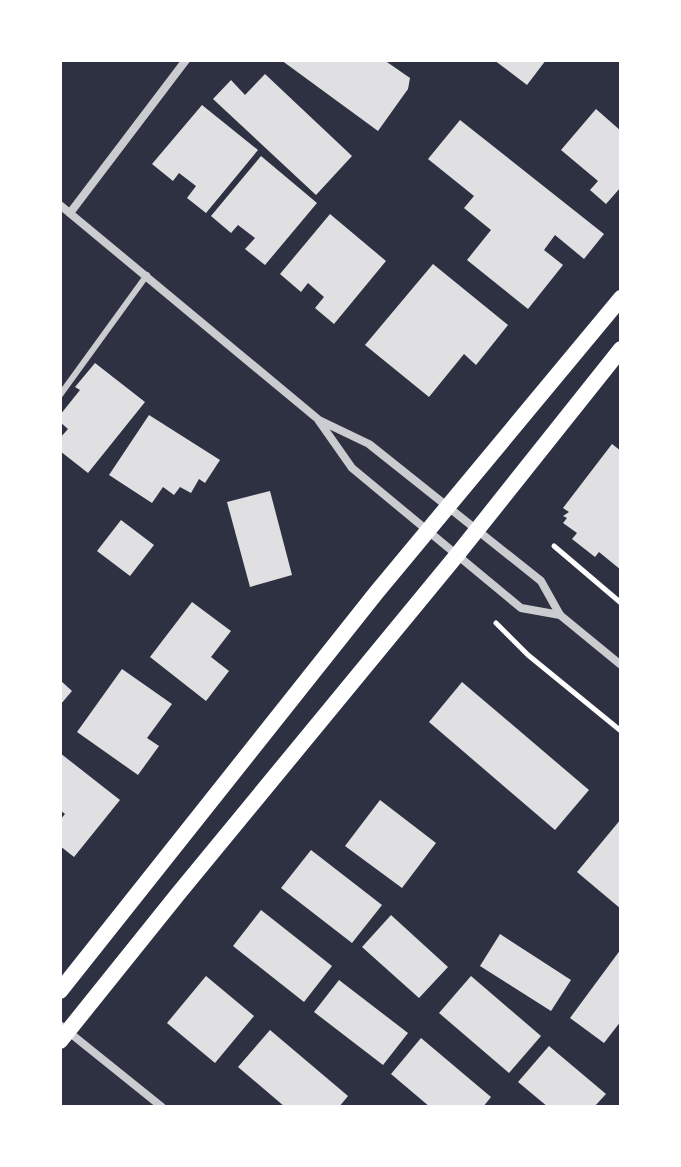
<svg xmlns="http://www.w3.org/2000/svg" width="681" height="1167" viewBox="0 0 681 1167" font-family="'Fira Sans',sans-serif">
  <rect width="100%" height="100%" fill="#2d3142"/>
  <g fill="#e0e0e3">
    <path d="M 281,60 L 384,60 L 410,78 L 408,89 L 378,131 Z"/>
    <path d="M 494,60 L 546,60 L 527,85 Z"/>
    <path d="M 265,74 L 352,156 L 316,195 L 213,99 L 231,80 L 245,95 Z"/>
    <path d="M 202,105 L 258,150 L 206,213 L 187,198 L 196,186 L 179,173 L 173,181 L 152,164 Z"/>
    <path d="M 596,109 L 621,131 L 621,187 L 606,204 L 590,190 L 598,181 L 561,150 Z"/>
    <path d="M 460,120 L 604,234 L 584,259 L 555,235 L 544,250 L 563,265 L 528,309 L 467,260 L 491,230 L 464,208 L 474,196 L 428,159 Z"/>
    <path d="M 261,156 L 317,203 L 265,265 L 245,249 L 255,238 L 238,225 L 231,233 L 211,216 Z"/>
    <path d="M 330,214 L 386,261 L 334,324 L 315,308 L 324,297 L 308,283 L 301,292 L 280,274 Z"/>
    <path d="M 433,264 L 508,325 L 476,365 L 464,354 L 429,397 L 365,345 Z"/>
    <path d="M 95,363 L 145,402 L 88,473 L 60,451 L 60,438 L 68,429 L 60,422 L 60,415 L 80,390 L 75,387 Z"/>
    <path d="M 149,415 L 220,460 L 205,483 L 199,479 L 191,493 L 180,487 L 174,495 L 163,487 L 152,503 L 109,475 Z"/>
    <path d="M 612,444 L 621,451 L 621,570 L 599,552 L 595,557 L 572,539 L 577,533 L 563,523 L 567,518 L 563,516 L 569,512 L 563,508 Z"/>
    <path d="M 270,491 L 292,575 L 250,587 L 227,502 Z"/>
    <path d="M 121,520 L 154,545 L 130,576 L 97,551 Z"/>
    <path d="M 192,602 L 231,631 L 211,657 L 229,671 L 206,701 L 150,657 Z"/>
    <path d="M 122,669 L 172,704 L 147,738 L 159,746 L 138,775 L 77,732 Z"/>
    <path d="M 60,680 L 72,691 L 60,705 Z"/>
    <path d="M 462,682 L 589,790 L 555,830 L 429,722 Z"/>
    <path d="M 60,753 L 120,800 L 74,857 L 60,846 L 60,820 L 65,814 L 60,810 Z"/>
    <path d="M 380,800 L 436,843 L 402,888 L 345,846 Z"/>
    <path d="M 621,819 L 621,909 L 577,872 Z"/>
    <path d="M 311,850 L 382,905 L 352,943 L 281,888 Z"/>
    <path d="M 261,910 L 332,966 L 304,1002 L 233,946 Z"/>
    <path d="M 391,915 L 448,967 L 419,998 L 362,947 Z"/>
    <path d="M 500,934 L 571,980 L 551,1011 L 480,966 Z"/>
    <path d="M 621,949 L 621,1021 L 604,1043 L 570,1018 Z"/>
    <path d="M 206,976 L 254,1016 L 215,1063 L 167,1023 Z"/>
    <path d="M 471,976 L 541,1036 L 509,1073 L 439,1013 Z"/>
    <path d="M 339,980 L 408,1033 L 383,1065 L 314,1012 Z"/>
    <path d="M 270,1030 L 348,1096 L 339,1107 L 285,1107 L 238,1067 Z"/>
    <path d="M 421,1038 L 491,1097 L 483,1107 L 430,1107 L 391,1074 Z"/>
    <path d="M 549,1046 L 606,1094 L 594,1107 L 548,1107 L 518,1082 Z"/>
  </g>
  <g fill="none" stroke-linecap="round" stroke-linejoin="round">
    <g stroke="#fff" stroke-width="5">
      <path d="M 554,546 L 621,603"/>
      <path d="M 496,623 L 528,655 L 621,731"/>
    </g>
    <path stroke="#caccd0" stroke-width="6" d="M 60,395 L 147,275"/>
    <g stroke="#caccd0" stroke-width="8">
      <path d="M 60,205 L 319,420 L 369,444 L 541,581 L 560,615 L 621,665"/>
      <path d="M 70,213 L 186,60"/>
      <path d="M 319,421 L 352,468 L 521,608 L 560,615"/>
      <path d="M 60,1025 L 162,1107"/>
    </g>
    <g stroke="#fff" stroke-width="16">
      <path d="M 60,991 L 376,593 L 621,298"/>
      <path d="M 60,1041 L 178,894 L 457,555 L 621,349"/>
    </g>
  </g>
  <rect width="681" height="1167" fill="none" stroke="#ffffff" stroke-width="124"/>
</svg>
